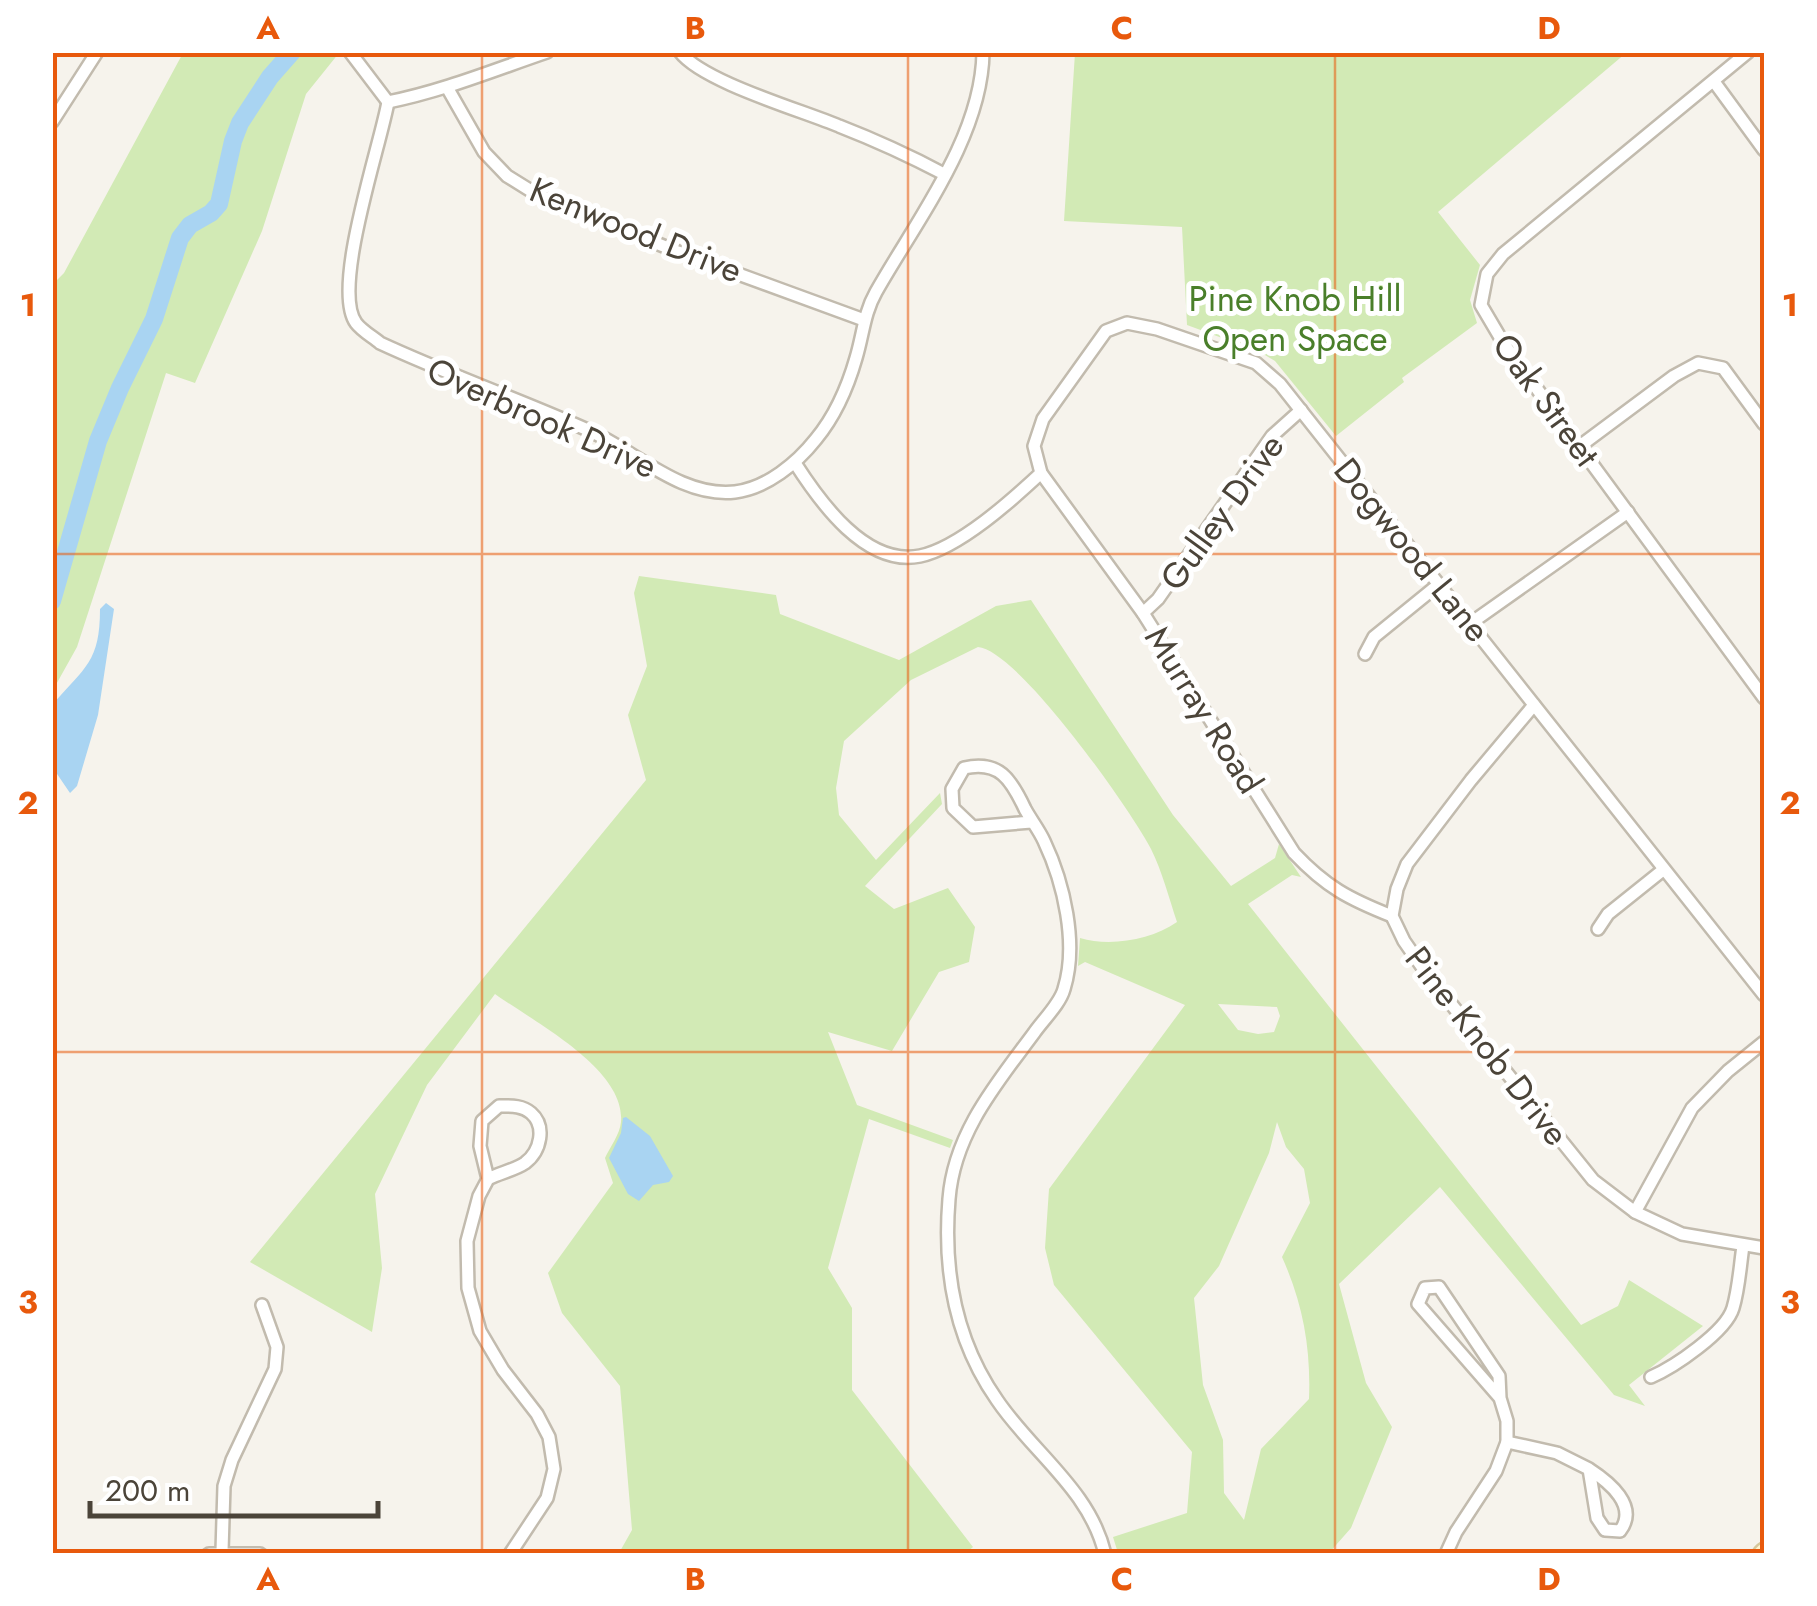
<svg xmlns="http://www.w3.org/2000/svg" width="1817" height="1606" viewBox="0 0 1817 1606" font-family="Jost,sans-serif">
  <rect width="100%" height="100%" fill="#f6f3ec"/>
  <g fill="#d2eab5" fill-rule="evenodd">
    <path d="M 183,53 L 339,53 L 306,94 L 262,231 L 195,383 L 166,373 L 77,647 L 53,690 L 53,284 L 64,273 Z"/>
    <path d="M 1075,53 L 1075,52 L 1626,53 L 1438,212 L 1480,265 L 1470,300 L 1477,323 L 1402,378 L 1404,382 L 1336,436 L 1275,361 L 1260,352 L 1187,325 L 1182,227 L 1064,221 Z"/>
    <path d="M 639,576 L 776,595 L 780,614 L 899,660 L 996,606 L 1031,600 L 1173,815 L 1231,886 L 1275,858 L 1279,844 L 1301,877 L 1292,875 L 1248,904 L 1581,1325 L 1618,1306 L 1629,1280 L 1703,1326 L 1629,1385 L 1645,1406 L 1614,1395 L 1440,1187 L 1339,1284 L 1366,1383 L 1392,1427 L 1351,1528 L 1329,1553 L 1118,1553 L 1113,1537 L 1187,1513 L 1192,1452 L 1054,1285 L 1045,1248 L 1049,1189 L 1185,1005 L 1085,962 L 1078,966 L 1080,938 C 1110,947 1151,940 1177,922 C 1169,898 1162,871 1151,849 C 1131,810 1018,650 978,647 L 911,680 L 844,741 L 836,788 L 839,815 L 876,860 L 940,793 L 942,804 L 865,886 L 894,909 L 948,888 L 975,927 L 969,962 L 939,972 L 892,1051 L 828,1032 L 857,1105 L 953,1140 L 950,1148 L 869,1119 L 828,1268 L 852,1308 L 852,1390 L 973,1547 L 965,1554 L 619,1553 L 632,1530 L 620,1386 L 562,1313 L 548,1273 L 613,1183 L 605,1158 C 610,1147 620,1134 621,1122 C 626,1069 534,1022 495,994 L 427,1085 L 375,1194 L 382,1268 L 372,1332 L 250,1262 L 646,780 L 628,715 L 647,666 L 634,593 ZM 1218,1004 L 1277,1007 L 1280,1016 L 1274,1032 L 1258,1034 L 1238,1030 ZM 1277,1122 L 1286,1147 L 1304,1169 L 1310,1203 L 1282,1257 C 1303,1304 1311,1348 1309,1399 L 1261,1449 L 1244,1520 L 1224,1493 L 1223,1440 L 1203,1385 L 1194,1298 L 1219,1266 L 1269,1153 Z"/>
  </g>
  <g fill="#a9d4f2">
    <path d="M 106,603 L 114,609 L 98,715 L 77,786 L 70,793 L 53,768 L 53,704 C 85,667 100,662 100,609 Z"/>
    <path d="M 626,1117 L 650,1136 L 673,1176 L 669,1182 L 653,1185 L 639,1201 L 628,1194 L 609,1158 L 621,1133 L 623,1118 Z"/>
  </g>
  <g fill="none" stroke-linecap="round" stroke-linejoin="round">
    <path stroke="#a9d4f2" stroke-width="18" d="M 52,601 L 98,441 L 120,388 L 154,319 L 180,238 L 190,225 L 211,213 L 219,204 L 233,141 L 240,123 L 270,77 L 292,52"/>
    <defs>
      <g id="minor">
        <path d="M 350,52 L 388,102"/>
        <path d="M 680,52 C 703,82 801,110 839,126 C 875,140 910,156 944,174"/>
        <path d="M 1748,52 L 1503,254 L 1487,274 L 1481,305 L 1504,344 L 1764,698"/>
        <path d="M 1715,83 L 1764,150"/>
        <path d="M 448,89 L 484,152 L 507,176 L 536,194 L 678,252 L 864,320"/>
        <path d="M 388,102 C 380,147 331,289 356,323 C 362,331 373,337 380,343 C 449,375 521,400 590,431 C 636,452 682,498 735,492 C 767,488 797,463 816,439 C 835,416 848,386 856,358 C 863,335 864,313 876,292 C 916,221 982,137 983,52"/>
        <path d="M 388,102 C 443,91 494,70 547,52"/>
        <path d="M 52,122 L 97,52"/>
        <path d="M 1580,446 L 1674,376 L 1698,363 L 1723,368 L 1764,424"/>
        <path d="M 795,463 C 820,502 866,567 920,556 C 959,548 1012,500 1041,473"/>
        <path d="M 1143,613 L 1158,599 L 1272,436 L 1301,410"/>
        <path d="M 1471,623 L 1628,512"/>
        <path d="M 1365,654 L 1374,637 L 1438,585"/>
        <path d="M 1534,705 L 1471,780 L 1407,864 L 1397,889 L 1392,916 L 1404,941 L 1427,974 L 1593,1180 L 1635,1212 L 1682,1234 L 1764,1248"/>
        <path d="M 1031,822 L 973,827 L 953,808 L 952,789 L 964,768 C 999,760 1011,779 1025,809 C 1031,820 1039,830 1044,841 C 1064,883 1078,944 1064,989 C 1060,1004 1043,1020 1034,1033 C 997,1083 954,1133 949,1199 C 943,1271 955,1340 997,1400 C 1032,1452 1090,1490 1105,1554"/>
        <path d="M 1392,916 C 1349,899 1326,887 1294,853 L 1143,613 L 1041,473 L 1034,446 L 1043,419 L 1106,331 L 1127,323 L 1157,329 L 1256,363 L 1280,384 L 1764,995"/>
        <path d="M 1598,929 L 1608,914 L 1663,870"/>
        <path d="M 488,1179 C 499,1173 515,1170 525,1163 C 541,1151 546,1126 531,1113 C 522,1105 510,1106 499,1106 L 482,1121 L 480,1146 L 488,1179 L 479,1196 L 467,1241 L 468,1288 L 480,1331 L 503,1370 L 537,1414 L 549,1437 L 554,1469 L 547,1498 L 510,1554"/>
        <path d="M 1635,1212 L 1692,1108 L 1728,1071 L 1764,1042"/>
        <path d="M 1651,1377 C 1674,1367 1726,1332 1733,1308 C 1739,1288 1740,1266 1743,1246"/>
        <path d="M 1507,1442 L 1557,1453 L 1589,1469 L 1597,1518 L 1605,1530 L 1620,1531 C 1639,1506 1609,1482 1589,1469"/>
        <path d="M 222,1551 L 224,1486 L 232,1460 L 275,1369 L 277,1347 L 262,1305"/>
        <path d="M 209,1554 L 260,1554"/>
        <path d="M 1446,1554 L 1456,1532 L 1496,1471 L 1507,1442 L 1507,1421 L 1500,1398 L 1499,1376 L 1439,1287 L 1425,1288 L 1418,1304 L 1500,1398"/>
      </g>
      <path id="secondary" d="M 1761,1554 L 1764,1551"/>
    </defs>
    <use href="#minor" stroke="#c2bbae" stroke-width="16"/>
    <use href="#secondary" stroke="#d6c79b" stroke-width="20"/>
    <use href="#minor" stroke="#fff" stroke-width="11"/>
    <use href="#secondary" stroke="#fff3cd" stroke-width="15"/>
  </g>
  <path fill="none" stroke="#e8590c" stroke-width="2.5" stroke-opacity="0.55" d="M 482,52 L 482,1554M 908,52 L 908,1554M 1335,52 L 1335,1554M 52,554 L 1764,554M 52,1052 L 1764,1052"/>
  <g text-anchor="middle" stroke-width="10" stroke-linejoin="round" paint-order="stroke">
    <g font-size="35" fill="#4b4439" stroke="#fff">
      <text transform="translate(636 230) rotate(22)" y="12">Kenwood Drive</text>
      <text transform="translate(1546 400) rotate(54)" y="12">Oak Street</text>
      <text transform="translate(542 418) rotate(24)" y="12">Overbrook Drive</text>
      <text transform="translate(1222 512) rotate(-54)" y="12">Gulley Drive</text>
      <text transform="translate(1412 550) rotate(51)" y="12">Dogwood Lane</text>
      <text transform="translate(1204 710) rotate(58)" y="12">Murray Road</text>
      <text transform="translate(1487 1046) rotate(52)" y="12">Pine Knob Drive</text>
    </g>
    <g font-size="35" fill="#4a7f2a" stroke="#fff">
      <text x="1295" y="311">Pine Knob Hill<tspan x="1295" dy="40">Open Space</tspan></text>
    </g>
  </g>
  <rect width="1817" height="1606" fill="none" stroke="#ffffff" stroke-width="110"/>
  <path d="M90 1501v15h288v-15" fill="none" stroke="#4b4439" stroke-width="5"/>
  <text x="105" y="1501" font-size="30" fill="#4b4439" stroke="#ffffff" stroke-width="8" paint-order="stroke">200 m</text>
  <rect x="55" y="55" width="1707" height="1496" fill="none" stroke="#e8590c" stroke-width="4"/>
  <g font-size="32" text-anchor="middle" font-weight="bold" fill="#e8590c">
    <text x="268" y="39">A</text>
    <text x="695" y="39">B</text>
    <text x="1122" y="39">C</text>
    <text x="1549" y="39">D</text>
    <text x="28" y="316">1</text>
    <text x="1790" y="316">1</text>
    <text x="28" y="814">2</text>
    <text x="1790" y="814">2</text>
    <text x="28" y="1313">3</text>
    <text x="1790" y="1313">3</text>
    <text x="268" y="1590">A</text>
    <text x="695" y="1590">B</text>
    <text x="1122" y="1590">C</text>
    <text x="1549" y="1590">D</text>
  </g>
</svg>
